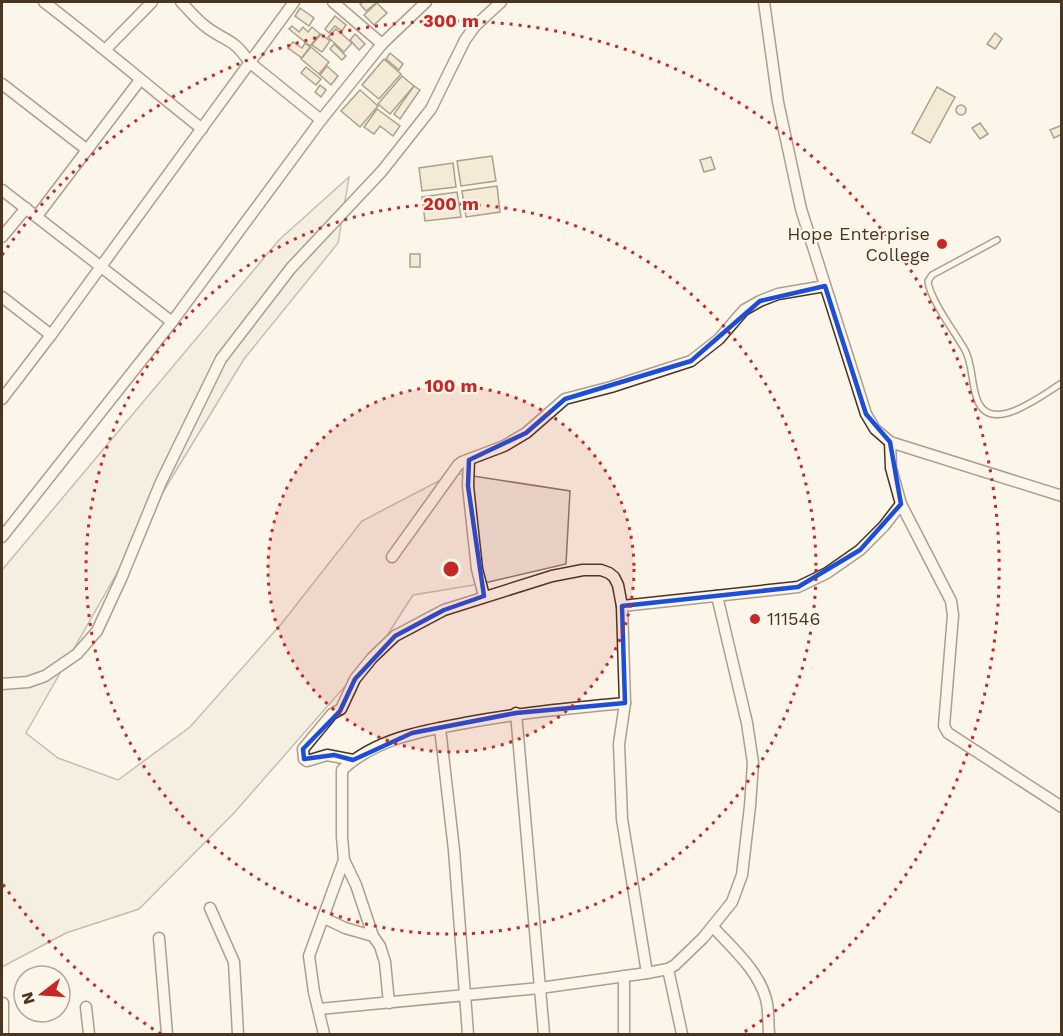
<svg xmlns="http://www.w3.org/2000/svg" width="1063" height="1036" viewBox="0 0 1063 1036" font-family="'Work Sans',sans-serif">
  <rect width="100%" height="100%" fill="#fbf6e9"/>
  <path fill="#ede6d9" stroke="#887966" stroke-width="1.5" d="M 349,177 L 338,243 L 244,359 L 163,492 L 26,733 L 58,758 L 118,780 L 190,727 L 282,623 L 362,521 L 454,473 L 570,491 L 566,564 L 480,584 L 413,595 L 381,645 L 234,813 L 139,909 L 66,933 L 2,967 L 2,570 L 279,240 Z"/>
  <g fill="#ecdcbc" stroke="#4a3520" stroke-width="1.5">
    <path d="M 363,2 L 377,2 L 366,11 L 360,4 Z"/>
    <path d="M 377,3 L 387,13 L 374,25 L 364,15 Z"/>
    <path d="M 300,8 L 314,18 L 309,26 L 295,16 Z"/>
    <path d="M 335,16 L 346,25 L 342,31 L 335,26 L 329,33 L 325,29 Z"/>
    <path d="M 292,26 L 299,32 L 303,27 L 308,32 L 312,27 L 320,34 L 310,46 L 289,29 Z"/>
    <path d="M 336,29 L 352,43 L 344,52 L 328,37 Z"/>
    <path d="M 995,33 L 1002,39 L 995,49 L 987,44 Z"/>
    <path d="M 321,34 L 330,41 L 322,52 L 312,45 Z"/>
    <path d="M 355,34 L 365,44 L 359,50 L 350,40 Z"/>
    <path d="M 293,42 L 302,48 L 305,43 L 310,47 L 302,58 L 288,48 Z"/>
    <path d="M 334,44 L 346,56 L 342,60 L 330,49 Z"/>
    <path d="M 311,47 L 329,62 L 319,74 L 301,59 Z"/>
    <path d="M 390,53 L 403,64 L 399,70 L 386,59 Z"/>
    <path d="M 384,59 L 401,74 L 379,99 L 362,85 Z"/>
    <path d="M 327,66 L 338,76 L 331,85 L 320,75 Z"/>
    <path d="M 306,67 L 321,79 L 316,85 L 301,73 Z"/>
    <path d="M 402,76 L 414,86 L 390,114 L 378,104 Z"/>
    <path d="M 320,85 L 326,90 L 321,97 L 315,92 Z"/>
    <path d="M 414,86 L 420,90 L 400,119 L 394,114 Z"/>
    <path d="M 937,87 L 955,97 L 930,143 L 912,133 Z"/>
    <path d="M 360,90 L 378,106 L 360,127 L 341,111 Z"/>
    <circle cx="961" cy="110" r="5"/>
    <path d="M 377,109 L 400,126 L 393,136 L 380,126 L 374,134 L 364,127 Z"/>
    <path d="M 980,123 L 988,134 L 980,139 L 972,128 Z"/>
    <path d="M 1062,125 L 1062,134 L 1054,138 L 1050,130 Z"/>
    <path d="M 492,156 L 496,181 L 461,186 L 457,161 Z"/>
    <path d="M 711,157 L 715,169 L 704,172 L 700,160 Z"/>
    <path d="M 453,163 L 456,187 L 422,191 L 419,168 Z"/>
    <path d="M 497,186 L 500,212 L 466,217 L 462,191 Z"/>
    <path d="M 457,192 L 461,217 L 425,221 L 422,197 Z"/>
    <rect x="410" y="254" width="10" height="13"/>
  </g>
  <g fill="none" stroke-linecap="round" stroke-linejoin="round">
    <defs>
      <path id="lane" d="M 997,240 L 932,275 L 928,281 C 929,298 956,334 965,350 C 973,365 971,383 977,399 C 990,437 1042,395 1062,383"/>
      <g id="street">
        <path d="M 44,2 C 98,43 149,87 202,129"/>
        <path d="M 181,2 C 188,9 196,19 205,26 C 224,41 234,38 249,62 L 321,120"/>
        <path d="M 333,2 L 382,44"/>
        <path d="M 764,2 L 778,102 L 801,209 L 866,414 L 875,429 L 890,442 L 1062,496"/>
        <path d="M 106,49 L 152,2"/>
        <path d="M 2,84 L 86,149"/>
        <path d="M 2,190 L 172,322"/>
        <path d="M 37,216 L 140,80"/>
        <path d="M 2,237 L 26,208"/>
        <path d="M 2,297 L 51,335"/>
        <path d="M 2,399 L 51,335 L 294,2"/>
        <path d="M 890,442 L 891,468 L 901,504 L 951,601 L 953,615 L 944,726 L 948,733 L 1062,807"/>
        <path d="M 469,460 L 468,486 L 477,569 L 484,596"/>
        <path d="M 2,537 L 172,322 L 321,120 L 382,44 L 426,2"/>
        <path d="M 392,557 L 458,465 L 462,462 L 504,446 L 526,433 L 565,399 L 611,387 L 691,361 L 719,339 L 744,310 L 760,301 L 778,294 L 825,286"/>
        <path d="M 622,606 L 798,587 L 827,573 L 860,550 L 884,526 L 901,504"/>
        <path d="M 2,684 L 28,682 L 45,676 L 77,654 L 97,631 L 121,579 L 161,482 L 221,359 L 291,268 L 382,171 L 431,109 L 465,40 L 475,26 L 501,2"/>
        <path d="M 516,713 L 544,1034"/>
        <path d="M 440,728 L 454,850 L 468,1034"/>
        <path d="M 353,760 L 327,755 L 307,761 L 304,759 L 303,749 L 332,714 L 341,709 L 355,679 L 372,658 L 395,636 L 444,610 L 552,576 L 583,570 L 601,570 L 609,573 L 614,577 L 618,585 L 622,606 L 625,703 L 619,744 L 622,819 L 647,973"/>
        <path d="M 344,860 L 356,885 L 373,936 L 380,946 L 385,962 L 389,1003"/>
        <path d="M 210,908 L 234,962 L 238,1034"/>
        <path d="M 324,918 L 345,928 L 373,936"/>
        <path d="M 713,927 C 733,949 758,970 766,999 C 769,1010 768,1022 769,1033"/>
        <path d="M 159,938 L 167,1034"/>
        <path d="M 668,969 L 682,1034"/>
        <path d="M 3,1003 L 3,1034"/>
        <path d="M 86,1007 L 89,1034"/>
        <path d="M 319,1009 L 540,988 L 647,973 L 668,969 L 675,965 L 703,938 L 732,902 L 742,875 L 750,806 L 753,763 L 747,723 L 717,596"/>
        <path d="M 324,1034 L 314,992 L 309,956 L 344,860 L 342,837 L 342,770 C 375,739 421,731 465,723 C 518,713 571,708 625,703"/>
        <path d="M 624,1034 L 624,976"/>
      </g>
    </defs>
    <use href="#lane" stroke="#4a3520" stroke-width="8"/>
    <use href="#street" stroke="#4a3520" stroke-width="13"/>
    <use href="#lane" stroke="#fbf6e9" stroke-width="5"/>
    <use href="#street" stroke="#fbf6e9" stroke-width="10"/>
  </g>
  <path d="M0 0H1063V1036H0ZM 825,286 L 866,414 L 890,442 L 901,504 L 860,550 L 798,587 L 622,606 L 625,703 L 516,713 L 412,733 L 353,760 L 334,755 L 304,759 L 303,749 L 340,711 L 355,679 L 395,636 L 444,610 L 484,596 L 468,486 L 469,460 L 526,433 L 565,399 L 691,361 L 760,301 Z" fill="#fbf6e9" fill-opacity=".55" fill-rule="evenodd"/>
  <path fill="none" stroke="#1d4ed8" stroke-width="4.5" stroke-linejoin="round" d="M 825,286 L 866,414 L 890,442 L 901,504 L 860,550 L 798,587 L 622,606 L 625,703 L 516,713 L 412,733 L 353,760 L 334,755 L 304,759 L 303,749 L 340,711 L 355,679 L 395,636 L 444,610 L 484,596 L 468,486 L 469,460 L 526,433 L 565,399 L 691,361 L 760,301 Z"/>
  <circle cx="451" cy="569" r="183" fill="#c62828" fill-opacity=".12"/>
  <g fill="none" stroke="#c62828" stroke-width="3" stroke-dasharray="3 6">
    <circle cx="451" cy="569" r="183"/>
    <circle cx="451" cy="569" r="365"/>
    <path d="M161 1034A548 548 0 0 1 2 883M2 255A548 548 0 1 1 741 1034"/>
  </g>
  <g fill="#c62828" stroke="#fbf6e9" stroke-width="2">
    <circle cx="942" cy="244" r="6"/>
    <circle cx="755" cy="619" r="6"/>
  </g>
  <g text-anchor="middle" stroke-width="4.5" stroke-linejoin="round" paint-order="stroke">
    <g font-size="18" fill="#4a3520" stroke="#fbf6e9" text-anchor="end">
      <text x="930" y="240">Hope Enterprise<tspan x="930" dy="21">College</tspan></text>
      <text x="767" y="625" text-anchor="start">111546</text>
    </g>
  </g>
  <circle cx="451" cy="569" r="9" fill="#c62828" stroke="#fbf6e9" stroke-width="3"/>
  <g font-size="18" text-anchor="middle" font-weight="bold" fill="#c62828" stroke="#fbf6e9" stroke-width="4.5" stroke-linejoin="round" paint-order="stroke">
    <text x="451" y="27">300 m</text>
    <text x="451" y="210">200 m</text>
    <text x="451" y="392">100 m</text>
  </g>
  <rect width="1063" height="1036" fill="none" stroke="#4a3520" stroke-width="6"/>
  <g transform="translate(42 994) rotate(253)"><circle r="28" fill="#fbf6e9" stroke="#b4a999" stroke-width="1.5"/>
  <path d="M0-4.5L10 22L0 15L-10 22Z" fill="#c62828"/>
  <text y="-9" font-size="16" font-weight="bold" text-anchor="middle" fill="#4a3520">N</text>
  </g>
</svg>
